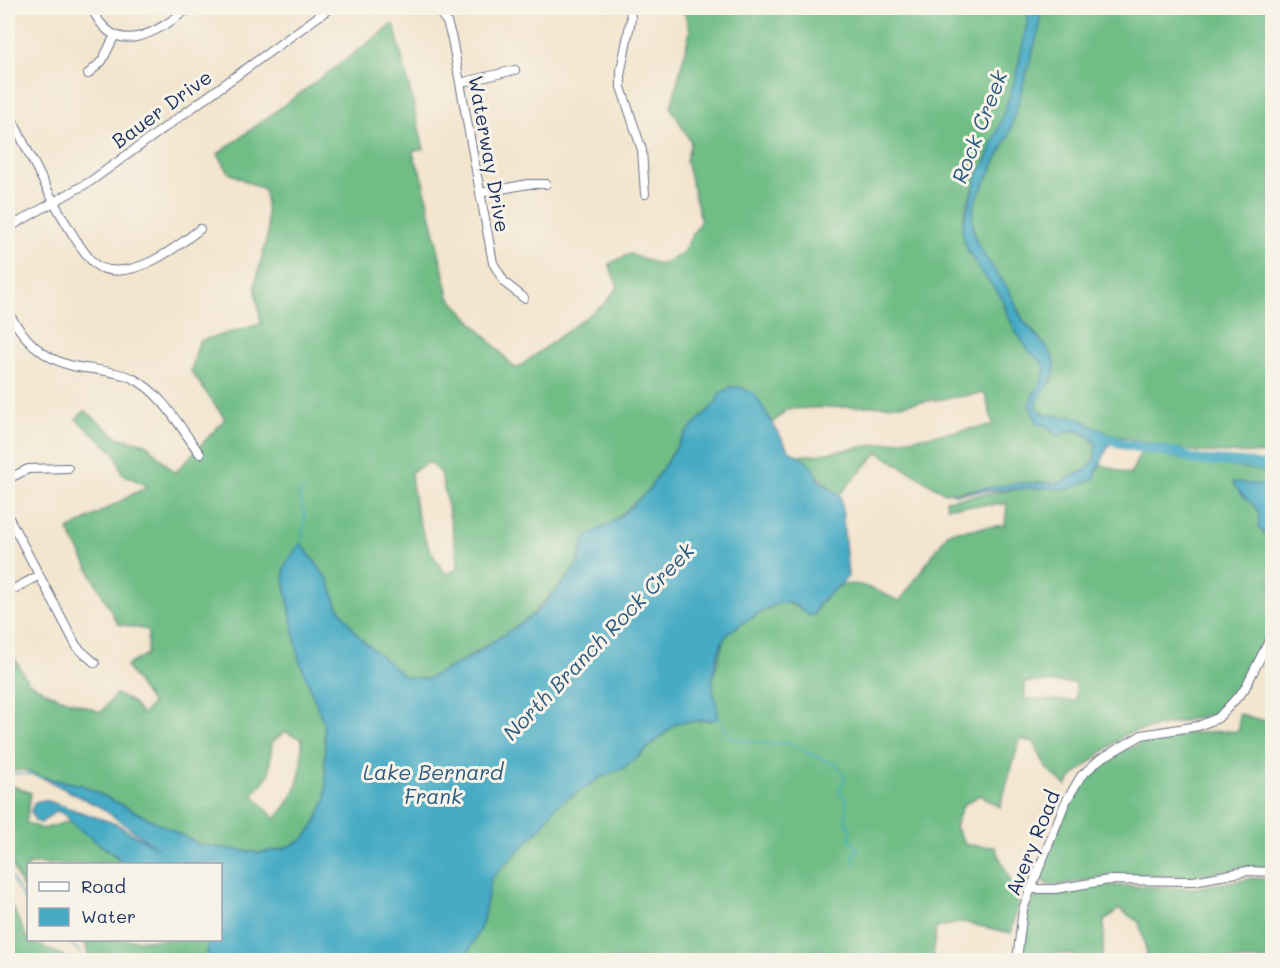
<svg xmlns="http://www.w3.org/2000/svg" width="1280" height="968" viewBox="0 0 1280 968" font-family="Mali,sans-serif">
  <rect width="100%" height="100%" fill="#f7f3e8"/>
  <filter id="ink" filterUnits="userSpaceOnUse"><feTurbulence type="fractalNoise" baseFrequency=".0167" numOctaves="2"/><feDisplacementMap in="SourceGraphic" scale="12" xChannelSelector="R" yChannelSelector="G"/><feConvolveMatrix kernelMatrix="1 2 1 2 8 2 1 2 1" color-interpolation-filters="sRGB"/></filter>
  <filter id="wash" filterUnits="userSpaceOnUse"><feTurbulence type="fractalNoise" baseFrequency=".008" numOctaves="4" result="noise"/><feDisplacementMap in="SourceGraphic" scale="24" xChannelSelector="R" yChannelSelector="G"/><feGaussianBlur stdDeviation="1.35" result="paint"/><feColorMatrix in="noise" values="0 0 0 0 0 0 0 0 0 0 0 0 0 0 0 0 0 1.4 0 .05"/><feComposite in="paint" operator="in"/></filter>
  <g filter="url(#wash)">
    <rect width="100%" height="100%" fill="#f3e5ce"/>
    <g fill="#6fbd86" stroke="#457672" stroke-width="1.5" fill-rule="evenodd">
      <path d="M 683,8 L 1030,8 C 1024,56 1006,112 988,158 C 978,182 957,212 964,240 C 970,263 989,277 1001,297 C 1004,302 1005,309 1007,314 C 1017,335 1028,350 1045,365 C 1046,382 1032,391 1029,406 L 1038,423 L 1046,425 L 1058,437 C 1072,426 1085,431 1096,444 L 1094,461 L 1086,470 L 1059,483 L 1036,482 L 945,493 L 878,452 L 839,495 C 823,482 811,468 794,455 L 815,455 L 993,425 L 985,393 L 899,405 L 787,409 L 773,423 L 768,415 L 731,387 L 718,395 L 717,402 L 686,433 L 647,492 L 581,549 L 580,559 L 572,573 L 525,622 L 448,669 L 427,679 L 416,680 L 405,677 L 391,667 L 358,636 L 337,605 L 329,581 L 301,543 L 287,562 L 284,571 L 285,584 L 299,659 L 324,724 L 326,788 L 326,799 L 313,828 L 303,840 L 283,849 L 259,853 L 201,845 L 82,785 L 41,777 L 24,770 L 8,771 L 8,647 L 28,682 L 50,694 L 101,712 L 116,694 L 132,702 L 142,715 L 152,704 L 126,666 L 147,654 L 148,630 L 118,624 L 68,530 L 148,486 L 122,474 L 116,454 L 76,419 L 85,411 L 119,438 L 146,444 L 175,473 L 225,419 L 191,371 L 199,341 L 261,324 L 255,286 L 268,233 L 265,190 L 229,173 L 218,154 L 394,24 L 424,149 L 412,151 L 422,177 L 449,297 L 516,369 L 605,303 L 618,287 L 609,264 L 630,254 L 660,265 L 681,255 L 701,220 L 686,161 L 691,142 L 671,108 L 690,31 ZM 430,462 L 441,473 L 458,558 L 458,568 L 447,575 C 422,546 414,509 411,472 ZM 285,732 L 302,739 C 302,773 300,793 275,819 L 253,795 L 269,774 L 272,742 Z"/>
      <path d="M 1040,8 L 1272,8 L 1272,454 L 1199,452 L 1158,445 L 1108,434 L 1078,418 L 1047,415 L 1036,407 L 1037,400 L 1053,378 L 1040,339 L 1024,322 L 1009,291 L 977,245 L 971,216 L 974,204 L 1009,135 L 1040,26 Z"/>
      <path d="M 1141,452 L 1272,473 L 1272,625 L 1231,699 L 1213,714 L 1125,734 L 1072,777 L 1066,786 L 1046,768 L 1034,742 L 1020,739 L 1000,807 L 980,795 L 963,805 L 955,827 L 966,845 L 995,847 L 1019,899 L 1011,933 L 962,922 L 936,928 L 933,956 L 940,960 L 832,960 L 819,950 L 803,960 L 782,960 L 779,949 L 759,946 L 750,960 L 465,960 L 482,924 L 491,879 L 540,829 L 556,806 L 572,794 L 638,757 L 677,723 L 694,719 L 712,721 L 718,714 L 712,683 L 724,638 L 729,631 L 776,604 L 785,602 L 814,615 C 816,607 822,602 827,596 C 848,571 875,591 900,601 L 949,532 L 1005,525 L 1007,504 L 947,507 L 946,500 L 1027,488 L 1069,489 L 1094,479 L 1100,464 L 1130,475 ZM 1025,682 L 1076,683 L 1076,701 L 1025,699 Z"/>
      <path d="M 1239,714 L 1265,721 L 1272,716 L 1272,868 L 1244,867 L 1191,877 L 1116,875 L 1055,886 L 1048,885 L 1041,879 C 1052,851 1062,809 1080,786 C 1116,737 1184,731 1239,731 Z"/>
      <path d="M 8,784 L 31,793 L 26,823 L 43,829 L 70,821 L 125,864 L 28,864 L 28,894 C 1,860 8,826 8,784 Z"/>
      <path d="M 1253,878 L 1272,880 L 1272,960 L 1142,960 L 1147,953 L 1139,922 L 1119,909 L 1104,921 L 1103,953 L 1100,960 L 1072,960 L 1073,954 L 1021,954 L 1027,912 L 1035,898 L 1100,885 L 1193,888 Z"/>
      <path d="M 8,898 L 28,940 L 65,957 L 66,960 L 8,960 Z"/>
      <path d="M 76,940 L 209,940 L 207,951 L 210,960 L 89,960 L 86,944 Z"/>
    </g>
    <g fill="#46abc5" stroke="#306d92" stroke-width="1.5">
      <path d="M 1030,8 L 1040,8 L 1040,26 L 1009,135 L 974,204 C 965,245 991,260 1009,291 C 1015,301 1018,315 1026,324 C 1034,335 1050,347 1054,361 C 1059,380 1038,391 1036,407 L 1047,415 L 1078,418 L 1108,434 L 1109,444 L 1094,479 L 1069,489 L 1027,488 L 952,494 L 1018,483 L 1059,483 L 1086,470 L 1094,461 L 1096,444 C 1085,430 1072,425 1058,437 L 1046,425 L 1038,424 L 1029,406 C 1032,391 1046,382 1045,365 L 1029,351 L 1014,329 L 1002,298 L 978,268 L 964,242 L 962,227 L 978,174 L 988,158 L 1016,77 Z"/>
      <path d="M 731,387 L 740,387 L 755,394 L 788,449 L 809,463 L 819,480 L 841,497 L 848,576 C 840,590 819,595 814,615 L 810,616 C 803,612 798,605 790,603 C 776,599 742,624 729,632 C 720,642 713,667 713,682 C 712,694 720,706 717,719 L 677,723 L 624,768 L 602,777 L 556,806 L 540,829 L 491,879 L 482,924 L 465,960 L 253,960 L 245,958 L 239,960 L 210,960 L 207,951 L 209,940 L 220,940 L 220,864 L 125,864 C 110,849 91,839 74,825 C 67,819 66,813 56,811 L 41,823 L 35,821 L 31,811 L 35,802 L 45,800 L 116,824 L 157,848 L 100,807 L 41,777 L 82,785 L 201,845 L 259,853 L 283,849 L 303,840 L 313,828 L 326,799 L 326,788 L 324,724 L 299,659 L 285,584 L 284,571 L 287,562 L 301,543 L 329,581 L 337,605 L 358,636 L 405,677 L 427,679 L 466,660 L 536,613 L 572,573 L 580,559 L 583,542 L 587,536 L 616,520 L 647,492 L 686,433 L 717,402 L 718,395 Z"/>
      <path d="M 1233,482 L 1272,486 L 1272,534 L 1264,533 L 1258,528 C 1265,502 1242,503 1233,482 Z"/>
    </g>
    <g fill="none" stroke-linecap="round" stroke-linejoin="round">
      <g stroke="#46abc5" stroke-width="1.5">
        <path d="M 302,543 L 305,515 L 299,496 L 304,489"/>
        <path d="M 717,718 L 733,739 L 769,744 L 787,743 L 838,766 L 845,778 L 839,791 L 846,799 L 846,823 L 851,828 L 850,840 L 859,851 L 854,854 L 854,864"/>
        <path d="M 8,774 L 28,774 L 42,778"/>
        <path d="M 8,872 L 28,906"/>
        <path d="M 67,940 L 81,953 L 83,960"/>
      </g>
      <path stroke="#46abc5" stroke-width="10" d="M 1098,435 L 1126,445 L 1176,453 L 1196,460 L 1247,463 L 1272,468"/>
    </g>
  </g>
  <g filter="url(#ink)">
    <g fill="none" stroke-linecap="round" stroke-linejoin="round">
      <defs>
        <g id="minor">
          <path d="M 92,8 C 115,61 157,32 189,8"/>
          <path d="M 436,8 L 447,22 L 452,39 L 493,263 L 505,283 L 524,298"/>
          <path d="M 630,8 L 631,19 L 621,70 L 621,87 L 642,150 L 645,194"/>
          <path d="M 88,74 L 102,61 L 115,35"/>
          <path d="M 460,83 L 515,70"/>
          <path d="M 8,111 C 22,138 78,260 101,268 C 134,280 176,248 200,229"/>
          <path d="M 480,193 L 528,184 L 546,184"/>
          <path d="M 8,228 L 91,181 L 330,8"/>
          <path d="M 8,312 C 23,338 42,359 73,366 C 93,370 113,370 132,378 C 162,392 181,429 200,454"/>
          <path d="M 8,479 L 28,469 L 68,468"/>
          <path d="M 8,516 L 77,647 L 95,663"/>
          <path d="M 8,592 L 38,576"/>
          <path d="M 1031,889 L 1055,889 L 1109,880 L 1194,881 L 1247,871 L 1272,872"/>
          <path d="M 1017,960 L 1023,909 L 1065,803 L 1081,776 L 1100,759 L 1142,735 L 1198,726 L 1218,718 L 1244,690 L 1272,635"/>
        </g>
      </defs>
      <use href="#minor" stroke="#676f85" stroke-width="10"/>
      <use href="#minor" stroke="#fff" stroke-width="8"/>
    </g>
  </g>
  <g text-anchor="middle" stroke-width="6" stroke-linejoin="round" paint-order="stroke">
    <g font-size="20" fill="#1b2f5e" stroke="#f7f3e8">
      <text transform="translate(162 109) rotate(-36)" y="7">Bauer Drive</text>
      <text transform="translate(489 154) rotate(80)" y="7">Waterway Drive</text>
      <text transform="translate(1033 843) rotate(-68)" y="7">Avery Road</text>
    </g>
    <g font-size="21" font-style="italic" fill="#2a5a82" stroke="#f7f3e8">
      <text transform="translate(980 127) rotate(-69)" y="7">Rock Creek</text>
      <text transform="translate(599 642) rotate(-46)" y="7">North Branch Rock Creek</text>
      <text x="433" y="780">Lake Bernard<tspan x="433" dy="24">Frank</tspan></text>
    </g>
  </g>
  <rect width="1280" height="968" fill="none" stroke="#f7f3e8" stroke-width="30"/>
  <rect x="27" y="863" width="195" height="78" fill="#f7f3e8" stroke="#9fa5b1" stroke-width="1.5"/>
  <rect x="39" y="882" width="30" height="9" fill="#ffffff" stroke="#9fa5b1" stroke-width="1.5"/>
  <text x="81" y="893" font-size="18" fill="#1b2f5e">Road</text>
  <rect x="39" y="908" width="30" height="18" fill="#46abc5" stroke="#9fa5b1" stroke-width="1.5"/>
  <text x="81" y="923" font-size="18" fill="#1b2f5e">Water</text>
</svg>
